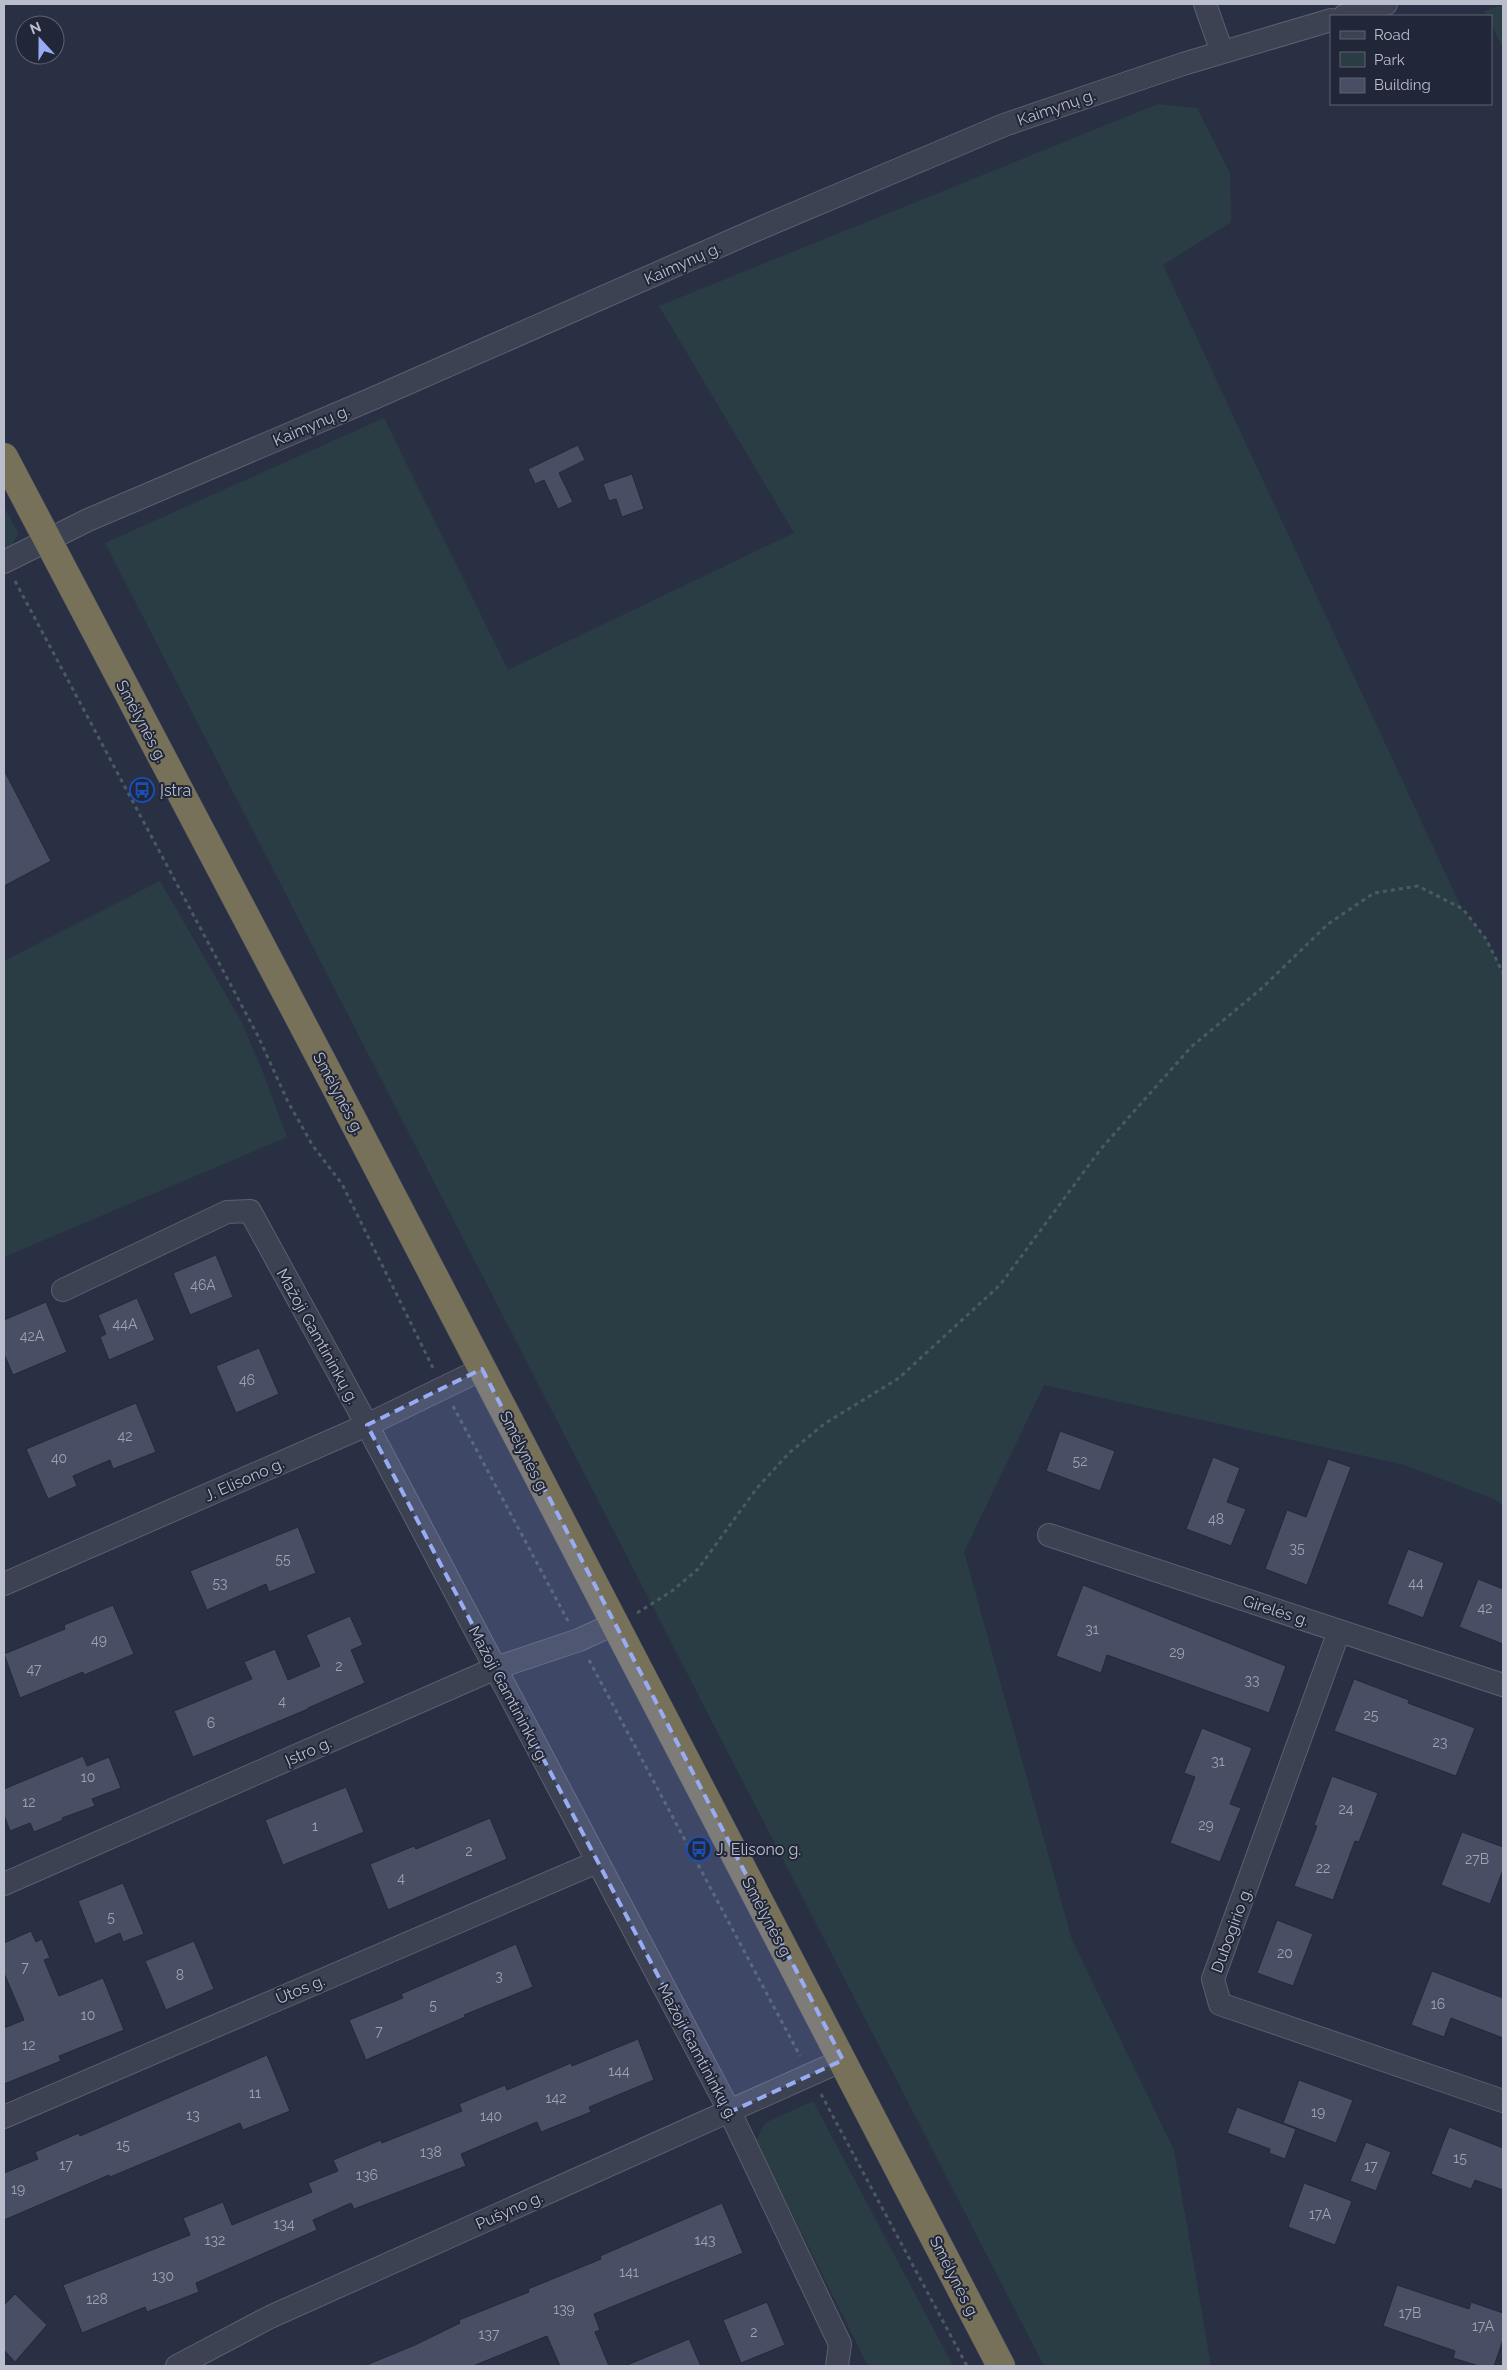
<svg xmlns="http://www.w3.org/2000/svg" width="1507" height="2370" viewBox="0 0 1507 2370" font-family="Raleway,sans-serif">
  <rect width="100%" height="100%" fill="#293043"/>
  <g fill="#2b3d44">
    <path d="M 1503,5 L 1503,48 L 1491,24 L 1491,16 L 1486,16 L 1484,11 Z"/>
    <path d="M 1158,104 L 1197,108 L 1230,173 L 1231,222 L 1163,265 L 1462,909 L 1486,939 L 1503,973 L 1503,1505 L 1494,1499 L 1405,1465 L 1044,1385 L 964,1552 L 1072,1940 L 1174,2150 L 1211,2366 L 1044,2366 L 105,543 L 384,418 L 508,670 L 794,533 L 659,306 Z"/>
    <path d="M 4,507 L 18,533 L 4,562 Z"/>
    <path d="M 160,881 L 241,1021 L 262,1070 L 287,1137 L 4,1257 L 4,961 Z"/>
    <path d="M 813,2101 L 953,2366 L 868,2366 L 756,2141 L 765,2123 Z"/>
  </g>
  <g fill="#484f64" stroke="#24293a">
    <path d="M 578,445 L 585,460 L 559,473 L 573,502 L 558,509 L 544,480 L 535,484 L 528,469 Z"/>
    <path d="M 632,474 L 644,509 L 622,517 L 616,499 L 609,501 L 603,484 Z"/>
    <path d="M 4,770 L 51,861 L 4,886 Z"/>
    <path d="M 216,1255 L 233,1297 L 190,1315 L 173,1273 Z"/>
    <path d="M 137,1298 L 155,1340 L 109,1360 L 100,1337 L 106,1334 L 98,1315 Z"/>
    <path d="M 46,1302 L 67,1352 L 13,1375 L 4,1354 L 4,1320 Z"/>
    <path d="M 259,1348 L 279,1394 L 236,1413 L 216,1366 Z"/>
    <path d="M 136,1403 L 156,1452 L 113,1469 L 110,1460 L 73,1476 L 77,1486 L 48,1499 L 26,1449 Z"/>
    <path d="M 1060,1431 L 1115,1451 L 1100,1491 L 1046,1471 Z"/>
    <path d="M 1213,1457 L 1240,1468 L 1227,1502 L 1246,1509 L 1231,1546 L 1186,1529 Z"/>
    <path d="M 1328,1459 L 1351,1467 L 1307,1585 L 1265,1569 L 1287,1510 L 1306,1517 Z"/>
    <path d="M 298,1527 L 316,1573 L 269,1592 L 266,1584 L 207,1610 L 190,1571 Z"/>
    <path d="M 1408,1549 L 1444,1563 L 1423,1618 L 1387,1604 Z"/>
    <path d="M 1478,1579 L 1503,1589 L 1503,1644 L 1459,1627 Z"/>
    <path d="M 1083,1585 L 1286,1666 L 1269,1713 L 1107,1655 L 1101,1673 L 1056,1656 Z"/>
    <path d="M 113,1605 L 134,1654 L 84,1675 L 83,1672 L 20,1698 L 4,1654 L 65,1629 L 64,1625 Z"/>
    <path d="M 350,1616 L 363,1645 L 351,1650 L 365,1683 L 308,1708 L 308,1709 L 193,1757 L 174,1711 L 252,1679 L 244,1662 L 275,1649 L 288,1680 L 320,1666 L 306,1635 Z"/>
    <path d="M 1354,1679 L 1409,1700 L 1408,1703 L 1475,1728 L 1456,1776 L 1334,1731 Z"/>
    <path d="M 1202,1728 L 1252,1748 L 1230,1804 L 1241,1808 L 1220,1862 L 1170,1843 L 1195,1777 L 1184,1773 Z"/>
    <path d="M 83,1756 L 87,1766 L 109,1757 L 121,1788 L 92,1799 L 95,1806 L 62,1818 L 63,1820 L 34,1832 L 30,1823 L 10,1831 L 4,1815 L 4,1789 Z"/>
    <path d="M 1332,1776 L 1378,1793 L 1359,1842 L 1355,1841 L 1333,1900 L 1294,1886 L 1317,1826 L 1314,1825 Z"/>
    <path d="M 346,1787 L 364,1832 L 283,1865 L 265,1820 Z"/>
    <path d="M 490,1818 L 507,1859 L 388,1910 L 370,1864 L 414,1846 L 416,1849 Z"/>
    <path d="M 1462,1832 L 1503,1847 L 1503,1870 L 1490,1904 L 1441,1885 Z"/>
    <path d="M 123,1883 L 144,1934 L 123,1942 L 120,1933 L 95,1944 L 78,1901 Z"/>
    <path d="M 1277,1920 L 1313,1934 L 1293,1986 L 1257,1973 Z"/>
    <path d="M 31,1931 L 36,1942 L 42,1939 L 50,1958 L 44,1960 L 59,1996 L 103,1978 L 124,2030 L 59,2056 L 61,2061 L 4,2084 L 4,2028 L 24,2020 L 4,1973 L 4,1943 Z"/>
    <path d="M 194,1941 L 214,1989 L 166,2010 L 145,1961 Z"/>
    <path d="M 516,1944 L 533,1987 L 464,2015 L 465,2017 L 366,2060 L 349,2020 L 403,1998 L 401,1994 Z"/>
    <path d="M 1432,1971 L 1503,1998 L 1503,2038 L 1451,2018 L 1444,2037 L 1411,2025 Z"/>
    <path d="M 638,2039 L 654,2080 L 589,2107 L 591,2112 L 541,2132 L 537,2122 L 461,2154 L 466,2166 L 354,2209 L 351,2203 L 313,2220 L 317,2230 L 196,2283 L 199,2292 L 147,2312 L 145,2307 L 82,2333 L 63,2285 L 190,2235 L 183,2218 L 223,2202 L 232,2225 L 312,2192 L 308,2183 L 338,2171 L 333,2160 L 381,2140 L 382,2143 L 462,2111 L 459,2104 L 505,2085 L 507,2090 L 571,2063 L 572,2066 Z"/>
    <path d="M 267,2055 L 290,2111 L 243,2130 L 240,2123 L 110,2177 L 109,2175 L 4,2220 L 4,2173 L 38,2159 L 35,2152 L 79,2133 L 80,2136 Z"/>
    <path d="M 1299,2080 L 1353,2100 L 1336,2143 L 1283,2123 Z"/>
    <path d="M 1237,2107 L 1296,2129 L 1285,2159 L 1269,2153 L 1270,2149 L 1227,2133 Z"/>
    <path d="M 1449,2127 L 1503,2148 L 1503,2190 L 1475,2180 L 1471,2189 L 1431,2174 Z"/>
    <path d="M 1366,2142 L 1391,2152 L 1376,2191 L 1350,2181 Z"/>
    <path d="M 1304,2183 L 1352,2201 L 1335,2245 L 1288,2227 Z"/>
    <path d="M 722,2203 L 743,2253 L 594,2314 L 600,2330 L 595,2332 L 609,2366 L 560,2366 L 547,2336 L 473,2366 L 364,2366 L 415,2345 L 460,2323 L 459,2320 L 529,2292 L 528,2289 L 601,2259 L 600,2256 Z"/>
    <path d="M 1397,2285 L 1469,2309 L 1471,2302 L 1503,2313 L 1503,2340 L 1494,2366 L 1479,2366 L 1453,2358 L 1455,2351 L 1383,2326 Z"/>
    <path d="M 15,2294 L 47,2325 L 15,2362 L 4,2350 L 4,2305 Z"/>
    <path d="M 767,2302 L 785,2345 L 741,2363 L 723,2320 Z"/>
    <path d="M 689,2339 L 701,2366 L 625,2366 Z"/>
  </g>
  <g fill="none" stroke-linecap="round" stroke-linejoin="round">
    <defs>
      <g id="minor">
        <path d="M 1205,4 L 1222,52"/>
        <path d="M 1344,16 L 1386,4"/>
        <path d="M 4,562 L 88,520 L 374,398 L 758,229 L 1004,125 L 1183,64 L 1331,20"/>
        <path d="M 63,1290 L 227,1212 L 250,1211 L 367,1425 L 730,2112 L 840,2344 L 837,2366"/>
        <path d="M 1049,1535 L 1503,1685"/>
        <path d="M 4,1584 L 367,1425 L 482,1369"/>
        <path d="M 1339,1631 L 1213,1979 L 1220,2004 L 1503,2101"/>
        <path d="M 4,1884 L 496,1668 L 579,1640 L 614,1624"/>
        <path d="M 4,2117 L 597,1862"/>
        <path d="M 177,2366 L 270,2317 L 843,2060"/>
      </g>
      <path id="highway" d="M 4,457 L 334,1084 L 1001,2366"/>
    </defs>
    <use href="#minor" stroke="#5b6070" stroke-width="24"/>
    <use href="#highway" stroke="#484d5d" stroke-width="29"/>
    <g stroke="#495a60" stroke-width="3" stroke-dasharray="4 4" stroke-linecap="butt">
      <path d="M 15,581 L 258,1036 L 288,1102 L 313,1146 L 342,1184 L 433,1368"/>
      <path d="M 453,1406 L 568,1621"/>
      <path d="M 637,1613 L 672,1591 L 698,1569 L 757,1488 L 789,1453 L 824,1424 L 899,1378 L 1000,1285 L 1100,1150 L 1191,1047 L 1261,989 L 1328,924 L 1374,893 L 1418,886 L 1463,909 L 1486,939 L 1503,973"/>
      <path d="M 589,1660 L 800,2056"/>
      <path d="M 821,2094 L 967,2366"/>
    </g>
    <use href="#minor" stroke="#3d4252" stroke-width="22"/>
    <use href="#highway" stroke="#78715a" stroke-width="28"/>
  </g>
  <path fill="#97acf4" fill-opacity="0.2" stroke="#97acf4" stroke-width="4" stroke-dasharray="10 6" stroke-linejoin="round" d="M 482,1369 L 843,2060 L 730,2112 L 367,1425 Z"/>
  <defs>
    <symbol id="bus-ring" viewBox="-11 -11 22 22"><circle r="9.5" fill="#212738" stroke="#1a4fb4" stroke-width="1.5"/><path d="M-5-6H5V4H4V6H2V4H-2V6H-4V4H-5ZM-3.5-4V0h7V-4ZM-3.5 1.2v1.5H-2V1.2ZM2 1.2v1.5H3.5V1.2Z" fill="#1a4fb4"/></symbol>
  </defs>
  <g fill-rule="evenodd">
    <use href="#bus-ring" x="128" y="776" width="28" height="28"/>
    <use href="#bus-ring" x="685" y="1835" width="28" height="28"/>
  </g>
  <g text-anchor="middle" stroke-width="4" stroke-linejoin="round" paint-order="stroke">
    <g font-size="14" fill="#9ea2b2">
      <text x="203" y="1290">46A</text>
      <text x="125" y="1329">44A</text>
      <text x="32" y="1341">42A</text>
      <text x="247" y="1385">46</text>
      <text x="125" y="1441">42</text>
      <text x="59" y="1463">40</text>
      <text x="1080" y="1466">52</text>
      <text x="1216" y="1524">48</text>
      <text x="1297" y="1553">35</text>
      <text x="283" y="1564">55</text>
      <text x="220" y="1588">53</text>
      <text x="1416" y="1588">44</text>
      <text x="1485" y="1613">42</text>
      <text x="1092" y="1634">31</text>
      <text x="99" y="1645">49</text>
      <text x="1177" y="1657">29</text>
      <text x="339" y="1671">2</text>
      <text x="34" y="1674">47</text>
      <text x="1252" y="1685">33</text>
      <text x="282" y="1706">4</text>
      <text x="1371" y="1720">25</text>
      <text x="211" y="1728">6</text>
      <text x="1440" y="1747">23</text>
      <text x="1218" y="1766">31</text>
      <text x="88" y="1782">10</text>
      <text x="29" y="1807">12</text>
      <text x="1346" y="1814">24</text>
      <text x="1206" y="1830">29</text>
      <text x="315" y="1831">1</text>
      <text x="469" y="1856">2</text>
      <text x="1477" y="1864">27B</text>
      <text x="1323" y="1873">22</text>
      <text x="401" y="1883">4</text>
      <text x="111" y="1922">5</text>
      <text x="1285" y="1958">20</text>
      <text x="25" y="1972">7</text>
      <text x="180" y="1980">8</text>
      <text x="499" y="1981">3</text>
      <text x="1438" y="2009">16</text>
      <text x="433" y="2010">5</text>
      <text x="88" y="2020">10</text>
      <text x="379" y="2036">7</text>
      <text x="29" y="2050">12</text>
      <text x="619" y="2076">144</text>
      <text x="255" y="2098">11</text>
      <text x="556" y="2103">142</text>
      <text x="1318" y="2117">19</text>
      <text x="193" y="2120">13</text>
      <text x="491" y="2121">140</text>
      <text x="123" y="2150">15</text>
      <text x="431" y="2157">138</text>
      <text x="1460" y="2163">15</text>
      <text x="66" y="2170">17</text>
      <text x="1371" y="2171">17</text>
      <text x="367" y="2180">136</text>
      <text x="18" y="2194">19</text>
      <text x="1320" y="2219">17A</text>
      <text x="284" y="2229">134</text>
      <text x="215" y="2245">132</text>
      <text x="705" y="2245">143</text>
      <text x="629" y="2277">141</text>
      <text x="163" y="2281">130</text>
      <text x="97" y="2304">128</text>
      <text x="564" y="2314">139</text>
      <text x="1410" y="2318">17B</text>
      <text x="1483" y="2331">17A</text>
      <text x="754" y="2337">2</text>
      <text x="489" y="2339">137</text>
    </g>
    <g font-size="16" fill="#babecc" stroke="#212738">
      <text transform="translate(1056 107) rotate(-19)" y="6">Kaimynų g.</text>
      <text transform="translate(682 263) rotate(-24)" y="6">Kaimynų g.</text>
      <text transform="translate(311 425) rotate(-23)" y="6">Kaimynų g.</text>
      <text transform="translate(142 721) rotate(62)" y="6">Smėlynės g.</text>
      <text transform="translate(339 1093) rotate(62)" y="6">Smėlynės g.</text>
      <text transform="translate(318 1336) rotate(61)" y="6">Mažoji Gamtininkų g.</text>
      <text transform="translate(525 1452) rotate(63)" y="6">Smėlynės g.</text>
      <text transform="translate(244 1479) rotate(-24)" y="6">J. Elisono g.</text>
      <text transform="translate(1276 1610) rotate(18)" y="6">Girelės g.</text>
      <text transform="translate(509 1694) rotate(62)" y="6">Mažoji Gamtininkų g.</text>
      <text transform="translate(308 1751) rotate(-24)" y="6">Įstro g.</text>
      <text transform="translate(768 1918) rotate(62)" y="6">Smėlynės g.</text>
      <text transform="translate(1231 1930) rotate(-70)" y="6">Dubogirio g.</text>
      <text transform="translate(300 1989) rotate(-23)" y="6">Ūtos g.</text>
      <text transform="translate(698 2052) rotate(62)" y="6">Mažoji Gamtininkų g.</text>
      <text transform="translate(509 2210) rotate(-24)" y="6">Pušyno g.</text>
      <text transform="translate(955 2277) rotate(63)" y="6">Smėlynės g.</text>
    </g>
    <g font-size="16" fill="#babecc" stroke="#212738" text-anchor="start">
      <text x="160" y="796">Įstra</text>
      <text x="716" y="1855">J. Elisono g.</text>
    </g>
  </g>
  <rect width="1507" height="2370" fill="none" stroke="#babecc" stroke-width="10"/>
  <rect x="1330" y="15" width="162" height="90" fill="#212738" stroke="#5e6373"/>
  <rect x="1340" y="31" width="25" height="8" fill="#3d4252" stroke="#5e6373"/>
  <text x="1374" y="40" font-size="15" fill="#babecc">Road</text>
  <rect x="1340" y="52" width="25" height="15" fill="#2b3d44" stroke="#5e6373"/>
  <text x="1374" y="65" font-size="15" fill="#babecc">Park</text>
  <rect x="1340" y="78" width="25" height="15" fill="#484f64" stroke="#5e6373"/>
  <text x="1374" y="90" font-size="15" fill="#babecc">Building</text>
  <g transform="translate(40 40) rotate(339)"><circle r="24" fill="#212738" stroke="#5e6373"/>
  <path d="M0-4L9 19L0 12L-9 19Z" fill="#97acf4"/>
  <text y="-8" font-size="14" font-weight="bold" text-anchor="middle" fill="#babecc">N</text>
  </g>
</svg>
